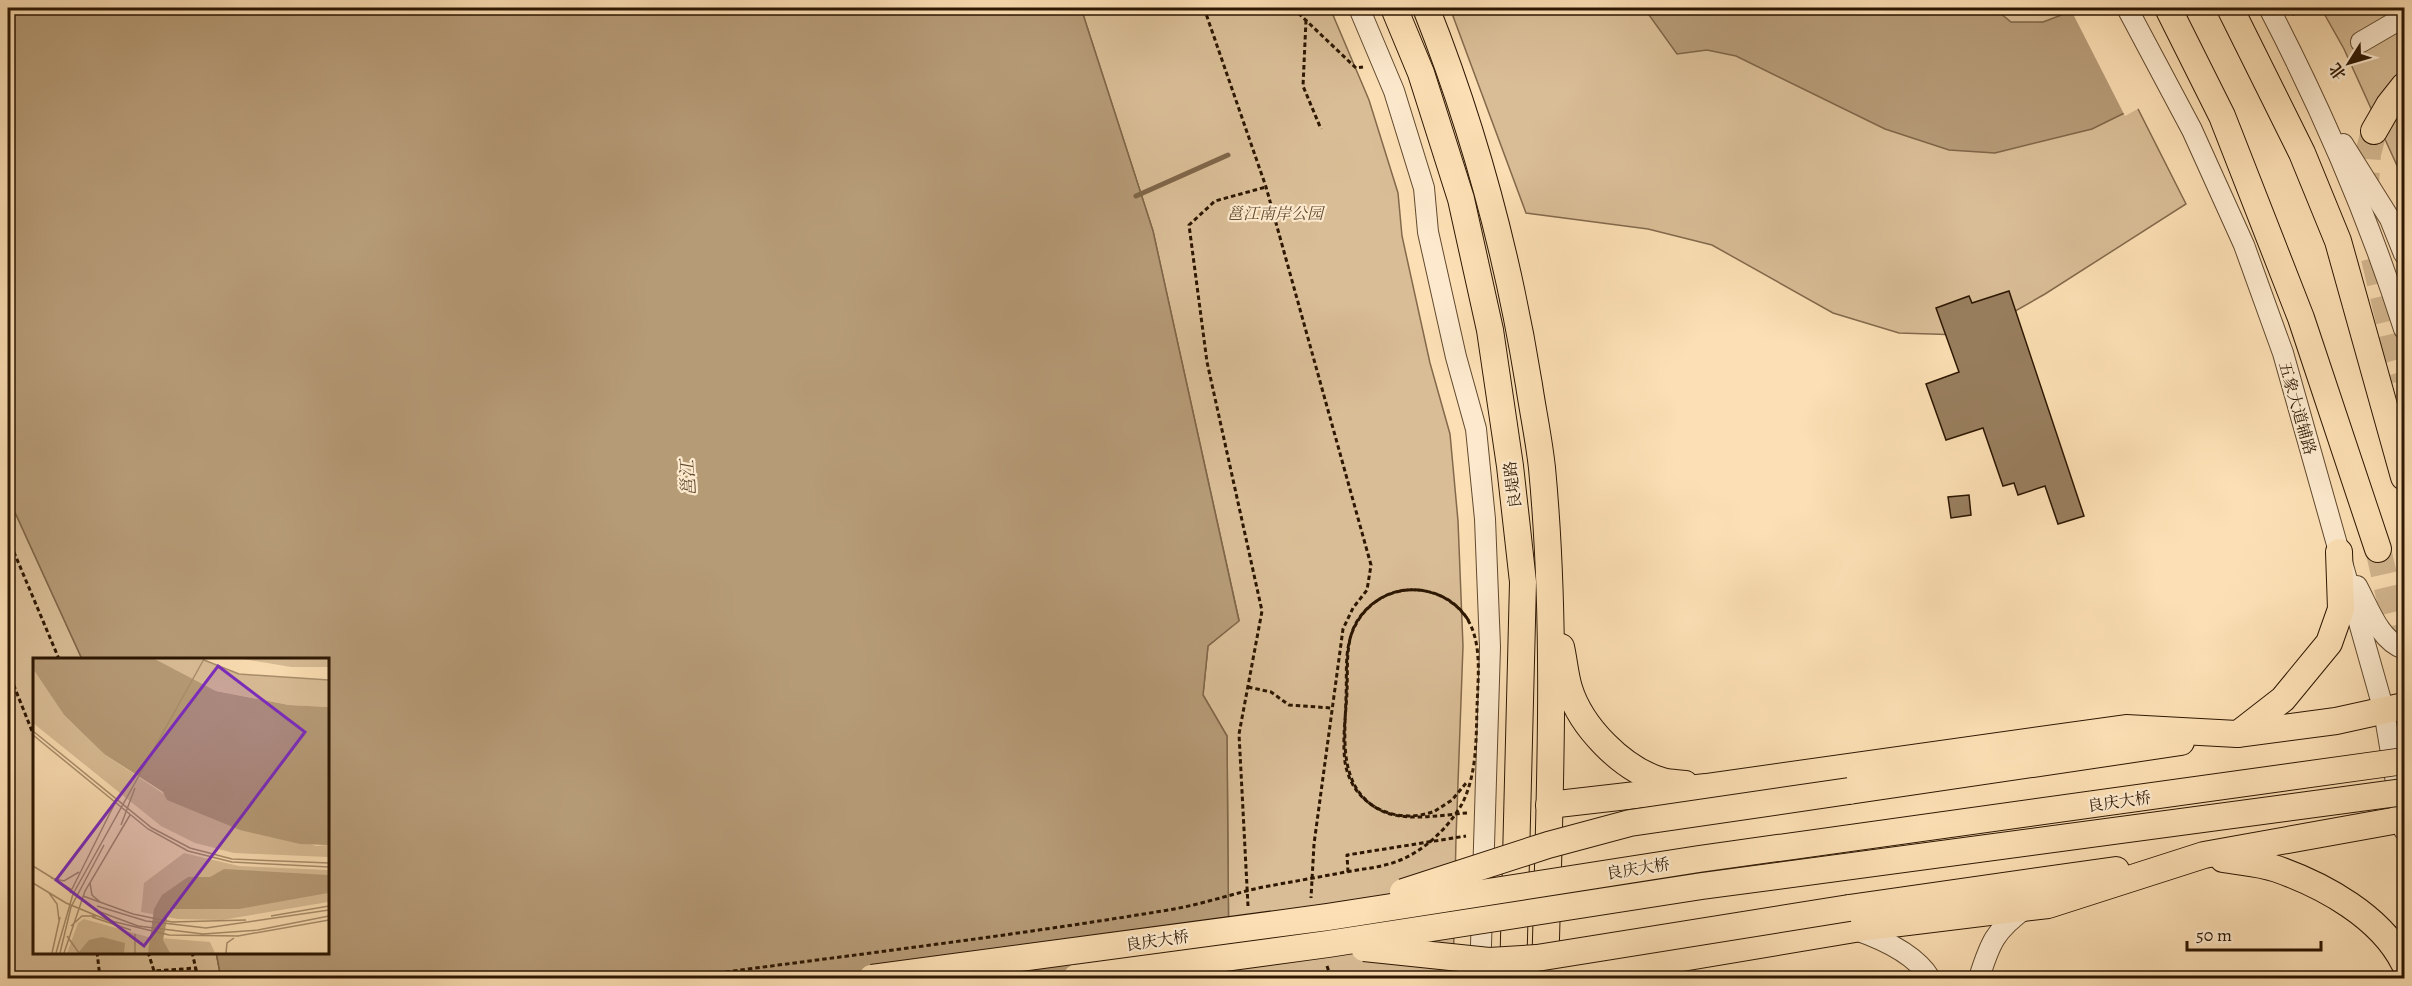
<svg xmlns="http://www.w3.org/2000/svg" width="2412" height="986" viewBox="0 0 2412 986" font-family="Alegreya,'Noto Serif SC',serif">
  <rect width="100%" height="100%" fill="#fcdfb4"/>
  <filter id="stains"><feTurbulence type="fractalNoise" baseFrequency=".00333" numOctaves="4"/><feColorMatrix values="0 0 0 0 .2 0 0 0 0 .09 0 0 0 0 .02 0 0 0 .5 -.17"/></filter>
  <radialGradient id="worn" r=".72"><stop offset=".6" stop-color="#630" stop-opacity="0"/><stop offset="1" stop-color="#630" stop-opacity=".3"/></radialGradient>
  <g fill="#d9bd96" stroke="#836a4c" stroke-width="1.5">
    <path d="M 1081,8 L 1330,8 L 1369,100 L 1398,193 L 1402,236 L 1430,363 L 1450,434 L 1458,521 L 1463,646 L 1456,838 L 1453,978 L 1229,978 L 1227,736 L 1203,695 L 1208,646 L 1239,620 L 1153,231 Z"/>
    <path d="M 1450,8 L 2087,8 L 2186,204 L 2045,294 L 2003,318 L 1962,335 L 1899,333 L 1833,313 L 1712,245 L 1648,229 L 1526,213 Z"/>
    <path d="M 2321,8 L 2404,8 L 2404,181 L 2344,49 Z"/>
    <path d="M 8,497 L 82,659 L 34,659 L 34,952 L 216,952 L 221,978 L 8,978 Z"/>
  </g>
  <g fill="#b69b77" stroke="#7f6648" stroke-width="1.5">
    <path d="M 8,8 L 1081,8 L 1153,231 L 1239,621 L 1208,646 L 1203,695 L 1227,736 L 1229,978 L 221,978 L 216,952 L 327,952 L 327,659 L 82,659 L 8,497 Z"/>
    <path d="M 1644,8 L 1994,8 L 2011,22 L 2043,22 L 2080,8 L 2303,8 L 2264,37 L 2159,96 L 2092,129 L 1995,153 L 1949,150 L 1885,129 L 1736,56 L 1707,50 L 1677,54 Z"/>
  </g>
  <path fill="#fcdfb4" d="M 2070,8 L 2289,8 L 2294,18 L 2265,39 L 2125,116 Z"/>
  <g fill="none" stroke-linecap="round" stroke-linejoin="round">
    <path stroke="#7f6648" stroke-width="5" d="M 1136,196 L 1228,155"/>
  </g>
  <g fill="#997f5f" stroke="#2d1702" stroke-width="1.5">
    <path d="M 2009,291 L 2084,516 L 2058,524 L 2045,486 L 2018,495 L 2014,483 L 2003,486 L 1983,428 L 1946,440 L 1926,384 L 1959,372 L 1936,308 L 1969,296 L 1972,303 Z"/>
    <path d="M 1969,495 L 1971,515 L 1951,518 L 1948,497 Z"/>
  </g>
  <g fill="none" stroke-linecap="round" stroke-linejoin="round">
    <g stroke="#d3b790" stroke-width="26" stroke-dasharray="26 13" stroke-linecap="butt">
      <path d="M 2365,198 L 2368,154 L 2374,131"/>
      <path d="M 2374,258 L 2395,348 L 2404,380"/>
      <path d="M 2378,549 L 2404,661"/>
    </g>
    <defs>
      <g id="minor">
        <path d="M 1359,8 L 1394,91 L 1424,188 L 1428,232 L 1456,357 L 1476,429 L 1485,519 L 1490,647 L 1480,978"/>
        <path d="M 2127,8 L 2192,130 L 2244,245 L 2283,353 L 2384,711 L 2404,830"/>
        <path d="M 2269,8 C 2322,110 2369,219 2404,329"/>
        <path d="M 2361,42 L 2404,17"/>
        <path d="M 2343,144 L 2390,219 L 2404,254"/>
        <path d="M 2357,586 C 2369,608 2379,640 2404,649"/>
        <path d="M 1856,930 C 1882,939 1915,954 1930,978"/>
        <path d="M 1979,978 C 1990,943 1995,930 2026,908"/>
      </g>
      <g id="major">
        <path d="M 1394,8 L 1421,73 L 1461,199 L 1490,330 L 1510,466 L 1523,582 L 1513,978"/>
        <path d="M 1426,8 C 1474,129 1508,255 1529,385 C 1533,412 1539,440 1542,468 C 1558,637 1549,809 1545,978"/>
        <path d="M 2168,8 L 2222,116 L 2301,318 L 2378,549"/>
        <path d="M 2230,8 L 2302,153 L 2338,241 L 2404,477"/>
        <path d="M 2374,131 L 2389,105 L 2404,86"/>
        <path d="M 1561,647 C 1564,660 1565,675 1569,688 C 1581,727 1622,769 1662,781 C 1669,783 1677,783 1685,784"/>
        <path d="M 2238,734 L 2283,699 L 2329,643 L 2341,609 L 2339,552"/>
        <path d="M 1849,791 L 2181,742"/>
        <path d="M 1549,805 L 1706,787 L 2126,728 L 2237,734 L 2336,721 L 2404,706"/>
        <path d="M 2223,859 C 2241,862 2261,863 2277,869 C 2325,886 2381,917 2404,963"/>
        <path d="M 1849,908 L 2116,870"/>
        <path d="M 1562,978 L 1867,927 L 2048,905 L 2204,855 L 2404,819"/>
      </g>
    </defs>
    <use href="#minor" stroke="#61492e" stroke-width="22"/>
    <use href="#major" stroke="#2d1702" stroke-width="28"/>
    <g stroke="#2d1702" stroke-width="3" stroke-dasharray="4.5 3" stroke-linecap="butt">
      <path d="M 1204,8 L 1266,187 L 1371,565 L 1367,590 L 1353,608 L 1343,629 L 1314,844 L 1311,898"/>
      <path d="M 1293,8 L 1356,68 L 1363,67"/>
      <path d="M 1306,20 L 1303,86 L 1321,129"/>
      <path d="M 8,538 L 59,659"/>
      <path d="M 8,671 L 34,736"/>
      <path d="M 1248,687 L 1271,692 L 1289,705 L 1331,708"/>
      <path d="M 1435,811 L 1452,800 L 1467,782"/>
      <path d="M 1467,813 C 1440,815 1407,822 1382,811 C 1337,789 1345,738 1346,697 C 1347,680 1345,660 1349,643 C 1356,610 1385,587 1418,590 C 1440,592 1459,604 1470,623"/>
      <path d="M 1348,872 L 1347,855 L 1466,836"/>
      <path d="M 1248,906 L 1239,734 L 1262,611 L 1207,362 L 1189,225 L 1215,201 L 1266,187"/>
      <path d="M 97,952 L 100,978"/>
      <path d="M 148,952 L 154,971 L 196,968"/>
      <path d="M 192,952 L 198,978"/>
      <path d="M 1327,966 L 1331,978"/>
      <path d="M 1340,978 L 1381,975 L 1407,978"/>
    </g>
    <use href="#minor" stroke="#fdeace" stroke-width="20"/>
    <use href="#major" stroke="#fcdfb4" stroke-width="26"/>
    <defs>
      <g id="major-bridge">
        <path d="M 1403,892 L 1548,845 L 1630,823 L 1849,791"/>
        <path d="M 1364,948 L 1489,961 L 1537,958 L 1849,908"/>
        <path d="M 872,978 L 1328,917 L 1699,859 L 2404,761"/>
        <path d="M 1076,978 L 1328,944 L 1702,886 L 2404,792"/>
      </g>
    </defs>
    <use href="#major-bridge" stroke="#2d1702" stroke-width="28" stroke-linecap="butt"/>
    <path stroke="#2d1702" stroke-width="3" stroke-dasharray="4.5 3" stroke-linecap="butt" d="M 681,978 C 843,956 1006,937 1168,910 C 1200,905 1231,894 1263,887 C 1291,882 1319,877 1346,872 C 1367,868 1388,867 1407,857 C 1429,846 1450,825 1462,804 C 1477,774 1476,740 1477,708 C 1478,669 1486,623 1447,599 C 1435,592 1421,589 1407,590 C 1386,592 1367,604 1356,623 C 1345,643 1348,669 1347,692 C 1346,714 1342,739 1345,762 C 1352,806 1396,826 1435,811"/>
    <use href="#major-bridge" stroke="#fcdfb4" stroke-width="26"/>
  </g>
  <g text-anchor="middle" stroke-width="4.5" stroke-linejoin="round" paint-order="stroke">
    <g font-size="16" font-style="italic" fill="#61492e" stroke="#fdeace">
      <text x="1275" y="219">邕江南岸公园</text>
    </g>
    <g font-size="16" fill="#2d1702" stroke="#fdeace">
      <text transform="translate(2298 408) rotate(74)" y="6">五象大道辅路</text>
      <text transform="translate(1512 485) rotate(-97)" y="6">良堤路</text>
      <text transform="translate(2119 801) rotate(-8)" y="6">良庆大桥</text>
      <text transform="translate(1638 868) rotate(-9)" y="6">良庆大桥</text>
      <text transform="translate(1157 940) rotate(-8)" y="6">良庆大桥</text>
    </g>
    <g font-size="18" font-style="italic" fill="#644c31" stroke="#fdeace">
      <text transform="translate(688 478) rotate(-93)" y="6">邕江</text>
    </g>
  </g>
  <g transform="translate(33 658)">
    <rect width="296" height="296" fill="#fcdfb4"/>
    <path d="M 122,1 L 170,1 L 206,16 L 295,22 L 295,49 L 256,47 L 183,33 ZM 210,1 L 295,1 L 295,9 L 258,9 ZM 0,11 L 31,57 L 71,96 L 134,138 L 283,188 L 295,187 L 295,199 L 201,195 L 162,185 L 128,168 L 0,65 ZM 151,195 L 206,208 L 295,212 L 295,244 L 189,262 L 145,261 L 108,254 L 111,225 ZM 51,261 L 115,279 L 177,284 L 182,295 L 34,295 L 45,265 Z" fill="#d9bd96"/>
    <path d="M 0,1 L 122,1 L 183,33 L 256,47 L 295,49 L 295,187 L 267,186 L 207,172 L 134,142 L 130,134 L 71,96 L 31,57 L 0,11 ZM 191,211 L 295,217 L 295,235 L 206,251 L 136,251 L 130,282 L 137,295 L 115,295 L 121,251 L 129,237 L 155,219 L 177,219 ZM 69,279 L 92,285 L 91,295 L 45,295 L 56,282 Z" fill="#b69b77"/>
    <path fill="none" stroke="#a98f6d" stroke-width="1.5" d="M 171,2 L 206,16 L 296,22M 0,73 L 119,170 L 157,190 L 199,201 L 296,205M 0,77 L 115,171 L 155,193 L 199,204 L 296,209M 88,167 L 102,130M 0,208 L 39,232M 18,220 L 31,223 L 46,214M 0,225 L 33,245 L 74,262 L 136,277 L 205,278 L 296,262M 57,225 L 59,237 L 67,244M 16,235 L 24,246 L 26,262M 37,235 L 82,145M 50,238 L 100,256 L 139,264 L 213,262M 64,248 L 113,263 L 173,270 L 296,252M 62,252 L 105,268 L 170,276 L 225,272 L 296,258M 238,258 L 296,248M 59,259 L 98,272M 38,268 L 49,258 L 63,258M 102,276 L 102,295M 34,278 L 46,295M 19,295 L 27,259M 23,295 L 40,236 L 171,1M 27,295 L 38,249 L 71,187M 31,295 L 52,233 L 97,157M 193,295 L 194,285 L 201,280"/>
    <path fill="#7b2cbf" fill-opacity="0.15" stroke="#7b2cbf" stroke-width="3" d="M 185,8 L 272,74 L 111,288 L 23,222 Z"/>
    <rect width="296" height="296" fill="none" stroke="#2d1702" stroke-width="3"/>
  </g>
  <rect width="2412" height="986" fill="none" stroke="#fcdfb4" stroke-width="30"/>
  <rect x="9" y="9" width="2394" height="968" fill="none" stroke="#2d1702" stroke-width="3"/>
  <rect x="15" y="15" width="2382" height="956" fill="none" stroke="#2d1702" stroke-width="1.5"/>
  <g transform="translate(2349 63) rotate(233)" stroke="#fdeace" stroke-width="4.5" paint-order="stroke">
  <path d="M0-4.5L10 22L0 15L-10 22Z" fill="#2d1702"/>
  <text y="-9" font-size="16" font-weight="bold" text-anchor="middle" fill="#2d1702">北</text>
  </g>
  <path d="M2187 941v9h134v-9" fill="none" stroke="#2d1702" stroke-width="3"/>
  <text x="2196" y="941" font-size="18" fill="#2d1702" stroke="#fdeace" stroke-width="4.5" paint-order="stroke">50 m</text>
  <rect width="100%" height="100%" filter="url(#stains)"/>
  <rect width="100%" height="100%" fill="url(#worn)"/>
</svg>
